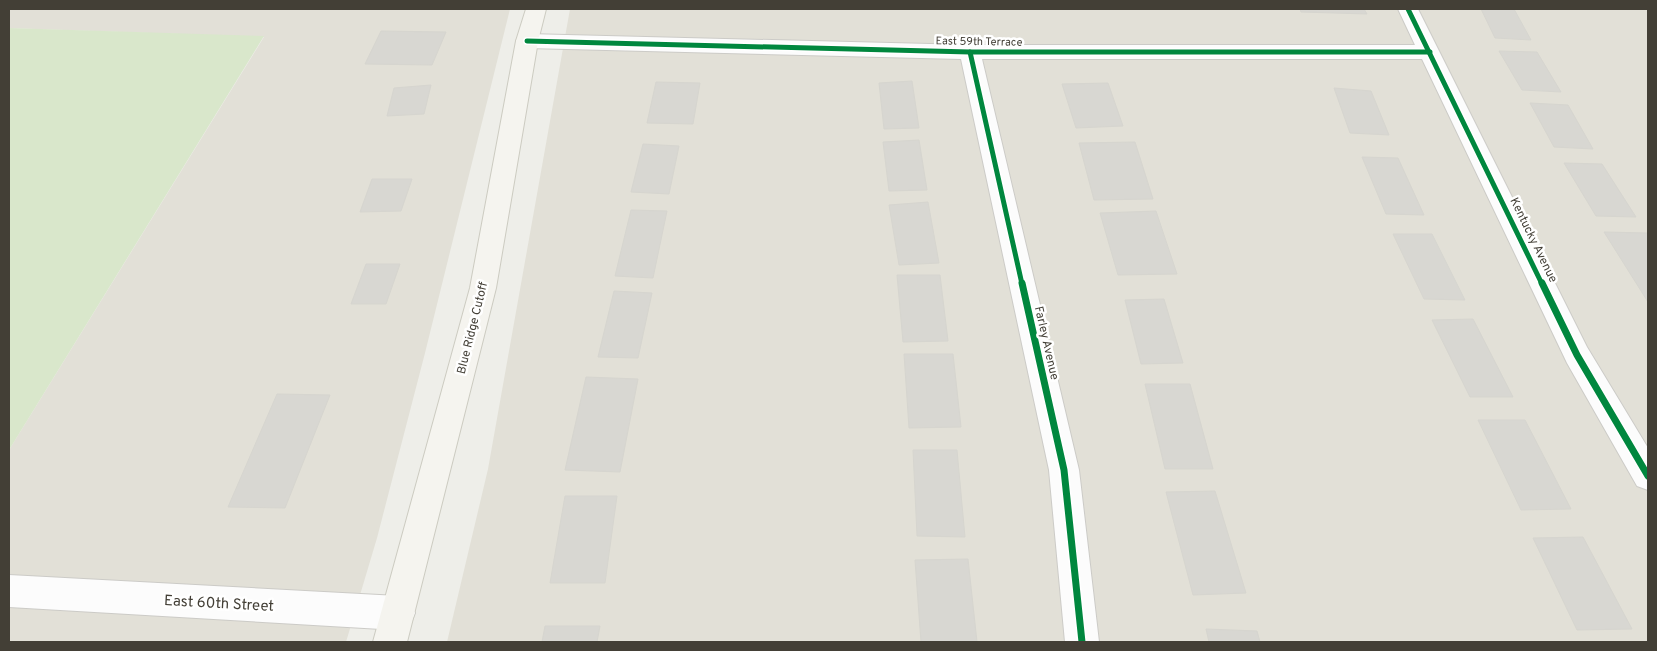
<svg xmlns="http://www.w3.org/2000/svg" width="1657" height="651" viewBox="0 0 1657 651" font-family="Overpass,sans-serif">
  <rect width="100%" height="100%" fill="#eeeee9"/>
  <g fill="#e2e0d7">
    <path d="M 9,9 L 510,9 L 425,353 L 377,538 L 346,642 L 9,642 L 9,450 L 264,37 L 9,28 Z"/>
    <path d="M 570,9 L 1648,9 L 1648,642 L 447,642 L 488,469 Z"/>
  </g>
  <path fill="#d9e7cb" d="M 9,28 L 264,36 L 9,450 Z"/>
  <g fill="#d8d7d2" stroke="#d6d5cf">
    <path d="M 1300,9 L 1364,9 L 1367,14 L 1301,12 Z"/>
    <path d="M 1481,9 L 1514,9 L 1531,40 L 1495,38 Z"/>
    <path d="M 381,31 L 446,32 L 432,65 L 365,64 Z"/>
    <path d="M 1499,51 L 1537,52 L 1561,92 L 1522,90 Z"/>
    <path d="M 912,81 L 919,128 L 884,129 L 879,83 Z"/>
    <path d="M 656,82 L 700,83 L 693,124 L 647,123 Z"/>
    <path d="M 1108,83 L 1123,126 L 1076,128 L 1062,84 Z"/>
    <path d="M 431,85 L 424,114 L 387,116 L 394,88 Z"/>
    <path d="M 1334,88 L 1371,91 L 1389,135 L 1350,133 Z"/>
    <path d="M 1530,103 L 1568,105 L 1593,149 L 1554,147 Z"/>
    <path d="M 919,140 L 927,190 L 889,191 L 883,142 Z"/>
    <path d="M 1135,142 L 1153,199 L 1094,200 L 1079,143 Z"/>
    <path d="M 643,144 L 679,146 L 669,194 L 631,192 Z"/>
    <path d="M 1362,157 L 1398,158 L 1424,215 L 1386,214 Z"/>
    <path d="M 1564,163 L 1602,164 L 1636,217 L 1596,216 Z"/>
    <path d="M 372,179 L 412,179 L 401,211 L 360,212 Z"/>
    <path d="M 928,202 L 939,263 L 899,265 L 889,205 Z"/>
    <path d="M 631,210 L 667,211 L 653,278 L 615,276 Z"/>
    <path d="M 1156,211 L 1177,274 L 1118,275 L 1100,213 Z"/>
    <path d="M 1604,232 L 1647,233 L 1648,234 L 1648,302 Z"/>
    <path d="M 1393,234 L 1432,234 L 1465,300 L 1424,299 Z"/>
    <path d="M 366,264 L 400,264 L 386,304 L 351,304 Z"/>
    <path d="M 897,275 L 940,275 L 948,341 L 903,342 Z"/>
    <path d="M 614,291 L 652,293 L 638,358 L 598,357 Z"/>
    <path d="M 1164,299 L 1183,363 L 1141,364 L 1125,300 Z"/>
    <path d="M 1473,319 L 1513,397 L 1470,397 L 1432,320 Z"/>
    <path d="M 904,354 L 953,354 L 961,427 L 909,428 Z"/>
    <path d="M 586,377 L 638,379 L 620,472 L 565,470 Z"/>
    <path d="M 1145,384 L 1190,384 L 1213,469 L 1165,469 Z"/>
    <path d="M 277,394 L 330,395 L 285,508 L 228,507 Z"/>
    <path d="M 1478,420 L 1525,420 L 1571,509 L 1521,510 Z"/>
    <path d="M 913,450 L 957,450 L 965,537 L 917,536 Z"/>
    <path d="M 1215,491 L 1246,593 L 1193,595 L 1166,492 Z"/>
    <path d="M 565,496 L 617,496 L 605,583 L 550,583 Z"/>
    <path d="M 1583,537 L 1632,629 L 1577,630 L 1533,538 Z"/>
    <path d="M 968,559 L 977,642 L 921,642 L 915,560 Z"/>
    <path d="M 545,626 L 600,626 L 597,642 L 542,642 Z"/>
    <path d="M 1206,629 L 1257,631 L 1260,642 L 1209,642 Z"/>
  </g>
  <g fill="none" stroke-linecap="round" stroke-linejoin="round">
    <defs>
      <g id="minor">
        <path d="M 1398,9 L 1418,9 L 1587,347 L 1648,448 L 1648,490 L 1637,486 L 1567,363 L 1422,59 L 982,59 L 1079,470 L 1099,642 L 1065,642 L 1049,470 L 961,59 L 527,48 L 519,46 L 516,41 L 519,36 L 527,34 L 970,45 L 1415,45 Z"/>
        <path d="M 9,575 L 398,596 L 410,601 L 415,613 L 410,625 L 398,630 L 9,607 Z"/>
      </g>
      <path id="secondary" d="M 526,9 L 546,9 L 538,41 L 496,288 L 407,642 L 373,642 L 470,288 L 516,41 Z"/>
    </defs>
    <use href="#minor" stroke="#cccbc7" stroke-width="2"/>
    <use href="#secondary" stroke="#cccbc1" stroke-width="2"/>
    <use href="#minor" fill="#fcfcfc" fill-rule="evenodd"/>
    <use href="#secondary" fill="#f5f4ef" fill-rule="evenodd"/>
    <defs>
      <g id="cycleway-far1">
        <path d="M 1408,9 L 1542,284"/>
        <path d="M 527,41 L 970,52 L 1430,52"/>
        <path d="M 970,52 L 1022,284"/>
      </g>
      <g id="cycleway">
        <path d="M 1022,283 L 1064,470 L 1082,642"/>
        <path d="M 1542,283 L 1577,355 L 1648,476"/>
      </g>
    </defs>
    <use href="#cycleway-far1" stroke="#fff" stroke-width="8"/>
    <use href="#cycleway" stroke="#fff" stroke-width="10"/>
    <use href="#cycleway-far1" stroke="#00873e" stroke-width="5"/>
    <use href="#cycleway" stroke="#00873e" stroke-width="7"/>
  </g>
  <g text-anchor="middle" stroke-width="5" stroke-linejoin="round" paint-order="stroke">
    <g font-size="11" fill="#433f36" stroke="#fff">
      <text transform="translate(979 41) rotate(1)" y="4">East 59th Terrace</text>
    </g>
    <g font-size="12" fill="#433f36" stroke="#fff">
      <text transform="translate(1534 240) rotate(64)" y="4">Kentucky Avenue</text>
      <text transform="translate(472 328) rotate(-76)" y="4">Blue Ridge Cutoff</text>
      <text transform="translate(1047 343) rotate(77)" y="4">Farley Avenue</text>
    </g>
    <g font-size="15" fill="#433f36" stroke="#fff">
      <text transform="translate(219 603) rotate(3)" y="5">East 60th Street</text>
    </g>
  </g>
  <rect width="1657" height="651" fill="none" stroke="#433f36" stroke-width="20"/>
</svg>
